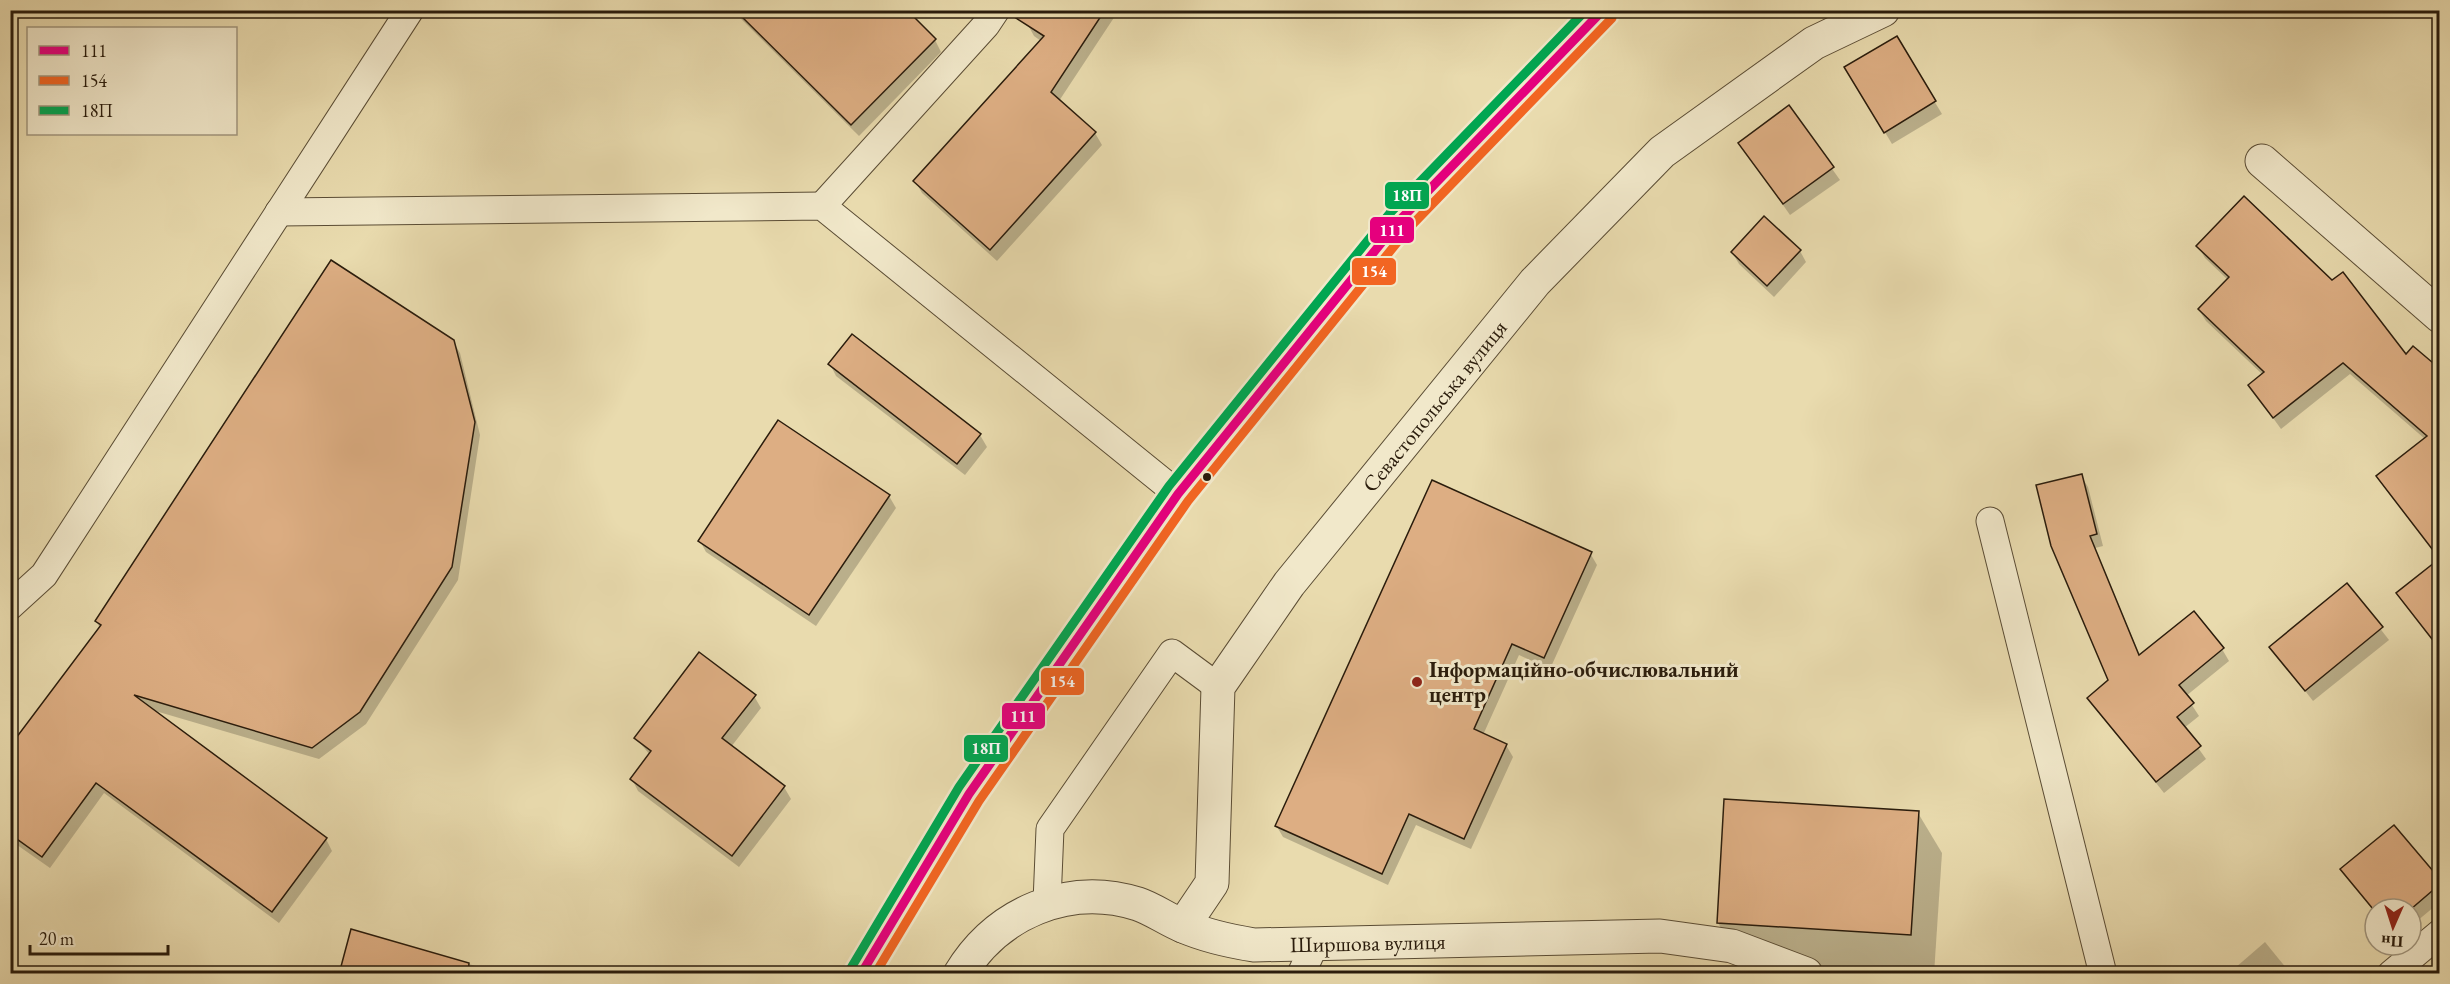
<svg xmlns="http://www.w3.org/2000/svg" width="2450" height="984" viewBox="0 0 2450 984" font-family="'EB Garamond',serif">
  <rect width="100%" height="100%" fill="#e9dbae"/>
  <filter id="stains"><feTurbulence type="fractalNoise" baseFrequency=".00333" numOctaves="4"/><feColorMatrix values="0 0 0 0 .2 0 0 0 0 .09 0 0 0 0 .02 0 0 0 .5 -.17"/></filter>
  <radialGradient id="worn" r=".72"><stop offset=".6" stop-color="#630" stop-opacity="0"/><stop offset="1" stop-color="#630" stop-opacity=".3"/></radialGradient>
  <g fill="#0003">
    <path d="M 732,10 L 904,10 L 935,40 L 941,52 L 859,136 Z"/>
    <path d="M 1037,10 L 1119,10 L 1059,101 L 1095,133 L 1102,145 L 997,261 L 922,193 L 915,181 L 1041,41 L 1034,36 L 1028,25 Z"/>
    <path d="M 1896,38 L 1942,114 L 1892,144 L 1846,67 Z"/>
    <path d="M 1788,107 L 1840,180 L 1790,215 L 1740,143 Z"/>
    <path d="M 2198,246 L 2406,356 L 2413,348 L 2440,370 L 2440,558 L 2378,477 L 2425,439 L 2350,374 L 2281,429 L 2250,386 L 2263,375 L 2206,321 L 2199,310 L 2228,280 L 2205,258 Z"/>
    <path d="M 1800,251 L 1806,262 L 1774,297 L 1739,264 L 1732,252 Z"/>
    <path d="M 453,341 L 460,353 L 480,435 L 458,580 L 366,724 L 319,759 L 152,710 L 326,839 L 332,851 L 279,923 L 104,793 L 50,868 L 10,840 L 10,749 L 100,628 L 96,621 Z"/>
    <path d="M 830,364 L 980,435 L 987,447 L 965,475 L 836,376 Z"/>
    <path d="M 2081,476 L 2088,487 L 2103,546 L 2095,548 L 2140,656 L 2222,649 L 2229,661 L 2186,696 L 2199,716 L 2184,728 L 2206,759 L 2164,793 L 2089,698 L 2110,681 Z"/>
    <path d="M 889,496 L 896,508 L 816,626 L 706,552 L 700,541 Z"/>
    <path d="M 1590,553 L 1597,565 L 1550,669 L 1519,655 L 1483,735 L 1506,745 L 1513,757 L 1471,849 L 1416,825 L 1388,885 L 1283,837 L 1276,825 Z"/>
    <path d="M 2440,561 L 2440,649 L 2398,593 Z"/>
    <path d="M 2347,586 L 2389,640 L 2313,701 L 2271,647 Z"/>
    <path d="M 754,696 L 761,708 L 731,747 L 784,787 L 791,799 L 739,867 L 638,791 L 632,779 L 650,755 L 636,738 Z"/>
    <path d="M 1918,813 L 1942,853 L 1934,974 L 1742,963 L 1718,923 Z"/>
    <path d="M 2394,827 L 2440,880 L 2440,902 L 2411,926 L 2411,909 L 2375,909 L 2375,913 L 2342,869 Z"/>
    <path d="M 352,931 L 497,972 L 497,974 L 340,974 Z"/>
    <path d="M 2265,942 L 2291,974 L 2228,974 Z"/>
  </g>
  <g fill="#ddae83" stroke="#2a1c0c" stroke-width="1.5">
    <path d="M 735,10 L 907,10 L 936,39 L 851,125 Z"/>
    <path d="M 1012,10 L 1105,10 L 1051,92 L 1096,132 L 990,250 L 913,181 L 1044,36 L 1011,15 Z"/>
    <path d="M 1897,36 L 1936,101 L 1884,133 L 1844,67 Z"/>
    <path d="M 1789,105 L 1834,167 L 1783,204 L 1738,143 Z"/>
    <path d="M 2244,196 L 2332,280 L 2343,272 L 2406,354 L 2413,346 L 2439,368 L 2439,558 L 2376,476 L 2427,436 L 2343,363 L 2273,418 L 2248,385 L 2264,372 L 2198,309 L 2229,277 L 2196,246 Z"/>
    <path d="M 1764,216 L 1801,250 L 1767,286 L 1731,252 Z"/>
    <path d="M 331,260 L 454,340 L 475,422 L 452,567 L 360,712 L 312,748 L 134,695 L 327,838 L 272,912 L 96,783 L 42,857 L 10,834 L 10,746 L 101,625 L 95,621 Z"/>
    <path d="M 852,334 L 981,434 L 957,464 L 828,364 Z"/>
    <path d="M 778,420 L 890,495 L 809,615 L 698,541 Z"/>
    <path d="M 2082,474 L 2097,534 L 2090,536 L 2139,655 L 2194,611 L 2224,648 L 2179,685 L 2194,703 L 2177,717 L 2201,746 L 2156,782 L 2087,698 L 2108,680 L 2051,546 L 2036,485 Z"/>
    <path d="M 1432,480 L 1592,552 L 1544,658 L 1512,644 L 1474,729 L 1507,744 L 1464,839 L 1409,814 L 1382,874 L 1275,826 Z"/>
    <path d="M 2439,559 L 2439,648 L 2396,593 Z"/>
    <path d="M 2347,583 L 2383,627 L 2305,691 L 2269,647 Z"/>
    <path d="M 699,652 L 756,695 L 722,738 L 785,786 L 732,856 L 630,779 L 651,751 L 634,738 Z"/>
    <path d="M 1724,799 L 1919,811 L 1911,935 L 1717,923 Z"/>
    <path d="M 2394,825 L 2439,878 L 2439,885 L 2411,909 L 2373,909 L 2340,869 Z"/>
    <path d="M 351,929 L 469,963 L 468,974 L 339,974 Z"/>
  </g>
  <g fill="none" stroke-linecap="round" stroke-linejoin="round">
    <defs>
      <g id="service">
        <path d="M 822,206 L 986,25 L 996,10"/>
        <path d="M 279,212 L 822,206 L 1178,494"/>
        <path d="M 1990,521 L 2103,974"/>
        <path d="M 10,606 L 44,575 L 410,10"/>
        <path d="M 1047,902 L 1050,829 L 1172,653 L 1218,687"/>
        <path d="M 1301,974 L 1315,944"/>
        <path d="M 2391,974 L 2440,933"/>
      </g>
      <g id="minor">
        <path d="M 2262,161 L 2440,316"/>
        <path id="s1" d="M 1183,926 L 1212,883 L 1218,687 L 1289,584 L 1535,282 L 1662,152 L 1814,43 L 1883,10"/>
        <path id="s2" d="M 960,974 C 997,913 1068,882 1138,904 C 1153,909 1168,920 1183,926 C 1206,936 1229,941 1254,945 L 1660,936 L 1732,946 L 1806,974"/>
      </g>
      <path id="tertiary" d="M 861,974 L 969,794 L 1178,494 L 1399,221 L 1603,10"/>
    </defs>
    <use href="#service" stroke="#5a4c34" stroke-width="29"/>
    <use href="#minor" stroke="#5a4c34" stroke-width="35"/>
    <use href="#tertiary" stroke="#5a4c34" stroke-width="35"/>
    <use href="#service" stroke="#f1e8ca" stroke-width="27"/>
    <use href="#minor" stroke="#f1e8ca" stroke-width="33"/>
    <use href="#tertiary" stroke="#f1e8ca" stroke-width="33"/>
    <defs>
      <path id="bus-1" d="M 861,974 L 969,794 L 1178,494 L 1399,221 L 1603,10"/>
      <path id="bus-2" d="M 875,974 L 979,801 L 1188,501 L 1408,229 L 1612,18"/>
      <path id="bus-3" d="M 851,968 L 959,787 L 1169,486 L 1390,213 L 1586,10"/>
    </defs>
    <use href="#bus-1" stroke="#f1e8ca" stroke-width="14"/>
    <use href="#bus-2" stroke="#f1e8ca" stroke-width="14"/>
    <use href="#bus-3" stroke="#f1e8ca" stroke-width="14"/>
    <use href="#bus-1" stroke="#e5007d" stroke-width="9"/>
    <use href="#bus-2" stroke="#f26522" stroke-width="9"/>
    <use href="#bus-3" stroke="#00a651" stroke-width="9"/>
  </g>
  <circle fill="#2a1c0c" stroke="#f1e8ca" stroke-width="2" cx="1207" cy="477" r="5"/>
  <circle fill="#8f2418" stroke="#f1e8ca" stroke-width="2" cx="1417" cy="682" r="6"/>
  <g text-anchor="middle" stroke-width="6" stroke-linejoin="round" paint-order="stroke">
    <g font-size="22" fill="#2a1c0c" stroke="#f1e8ca">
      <text dy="8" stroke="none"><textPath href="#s1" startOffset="603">Севастопольська вулиця</textPath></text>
      <text dy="8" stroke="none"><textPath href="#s2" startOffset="444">Ширшова вулиця</textPath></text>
    </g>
    <g font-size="22" font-weight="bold" fill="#2a1c0c" stroke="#f1e8ca" text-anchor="start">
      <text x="1429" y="677">Інформаційно-обчислювальний<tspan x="1429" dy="25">центр</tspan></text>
    </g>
  </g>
  <g stroke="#f1e8ca" stroke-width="2">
    <rect x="1384" y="181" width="46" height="29" rx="6" fill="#00a651"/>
    <rect x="1369" y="216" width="46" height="28" rx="6" fill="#e5007d"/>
    <rect x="1351" y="257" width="46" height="29" rx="6" fill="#f26522"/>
    <rect x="1040" y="667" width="45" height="29" rx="6" fill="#f26522"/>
    <rect x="1001" y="702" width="45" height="28" rx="6" fill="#e5007d"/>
    <rect x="963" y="734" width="46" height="29" rx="6" fill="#00a651"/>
  </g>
  <g font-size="16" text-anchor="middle" font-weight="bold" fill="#fff">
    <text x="1407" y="201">18П</text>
    <text x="1392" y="236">111</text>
    <text x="1374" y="277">154</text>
    <text x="1062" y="687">154</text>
    <text x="1023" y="722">111</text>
    <text x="986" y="754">18П</text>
  </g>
  <rect width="2450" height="984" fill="none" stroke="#e9dbae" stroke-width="36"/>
  <rect x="12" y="12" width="2426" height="960" fill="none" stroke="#2a1c0c" stroke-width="3"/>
  <rect x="18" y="18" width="2414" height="948" fill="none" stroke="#2a1c0c" stroke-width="1.5"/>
  <rect x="27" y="27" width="210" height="108" fill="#f1e8ca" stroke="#a1967e" stroke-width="1.5"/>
  <rect x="39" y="46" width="30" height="9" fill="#e5007d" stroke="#a1967e" stroke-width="1.5"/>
  <text x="81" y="57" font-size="18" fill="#2a1c0c">111</text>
  <rect x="39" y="76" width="30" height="9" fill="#f26522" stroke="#a1967e" stroke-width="1.5"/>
  <text x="81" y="87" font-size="18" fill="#2a1c0c">154</text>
  <rect x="39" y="106" width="30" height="9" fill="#00a651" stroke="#a1967e" stroke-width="1.5"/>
  <text x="81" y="117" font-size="18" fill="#2a1c0c">18П</text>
  <g transform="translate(2393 927) rotate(183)"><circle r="28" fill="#f1e8ca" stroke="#a1967e" stroke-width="1.5"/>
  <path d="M0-4.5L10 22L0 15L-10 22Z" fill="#8f2418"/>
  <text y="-9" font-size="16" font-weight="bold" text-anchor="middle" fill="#2a1c0c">Пн</text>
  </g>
  <path d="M30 945v9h138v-9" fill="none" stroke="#2a1c0c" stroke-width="3"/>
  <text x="39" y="945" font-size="18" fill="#2a1c0c" stroke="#f1e8ca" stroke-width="4.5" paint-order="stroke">20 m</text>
  <rect width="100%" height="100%" filter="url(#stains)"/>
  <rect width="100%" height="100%" fill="url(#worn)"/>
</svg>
